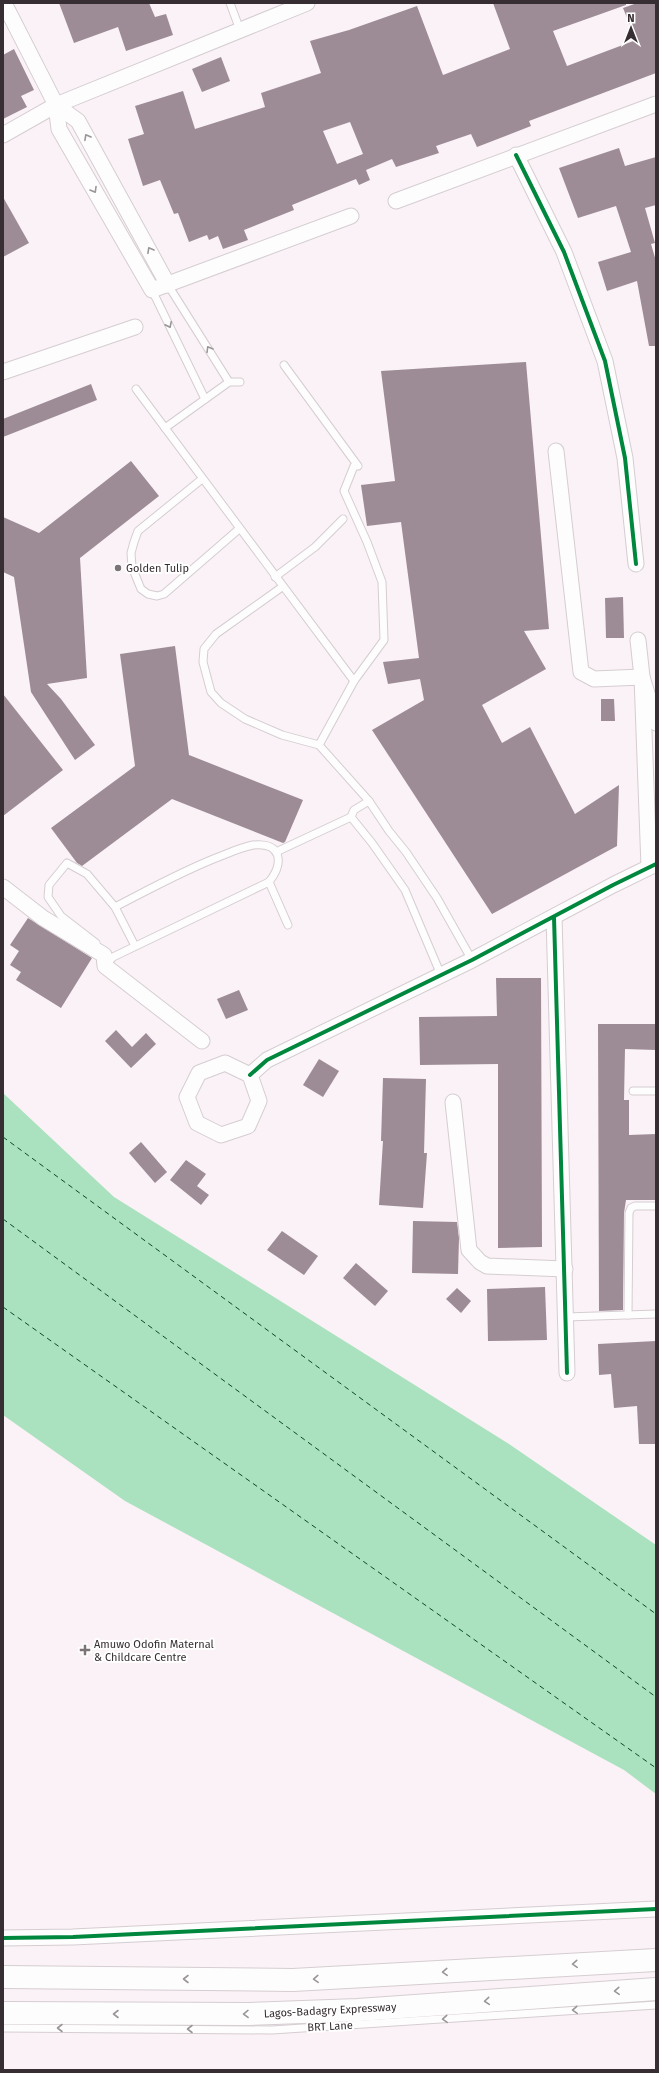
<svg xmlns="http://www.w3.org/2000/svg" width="659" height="2073" viewBox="0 0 659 2073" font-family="'Fira Sans',sans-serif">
  <rect width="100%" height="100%" fill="#faf2f6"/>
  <path fill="#aae1be" d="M 3,1093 L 114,1197 L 509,1444 L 656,1545 L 656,1794 L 624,1770 L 125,1501 L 3,1415 Z"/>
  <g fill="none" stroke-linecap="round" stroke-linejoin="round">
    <g stroke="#084a2a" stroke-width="1" stroke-dasharray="5 4" stroke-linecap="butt">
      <path d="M 3,1137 L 656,1614"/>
      <path d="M 3,1219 L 656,1697"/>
      <path d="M 3,1307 L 656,1768"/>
    </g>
  </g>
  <g fill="#9d8c96" fill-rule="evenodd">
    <path d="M 59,3 L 149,3 L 155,17 L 166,14 L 173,35 L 126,51 L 118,27 L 74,43 Z"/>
    <path d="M 493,3 L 626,3 L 626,5 L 553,31 L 567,66 L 636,40 L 623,8 L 637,3 L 656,3 L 656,73 L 529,121 L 531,126 L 477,147 L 471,134 L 436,146 L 439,153 L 396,167 L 392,159 L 366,170 L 370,180 L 359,185 L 356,179 L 292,205 L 294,210 L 244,230 L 248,240 L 223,249 L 218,236 L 209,240 L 207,235 L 189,242 L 178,213 L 174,214 L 160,180 L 143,186 L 128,139 L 144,134 L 135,106 L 183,91 L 195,129 L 265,107 L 261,93 L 321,73 L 310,41 L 349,30 L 417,6 L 443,75 L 510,49 ZM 350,122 L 363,154 L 337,164 L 323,131 Z"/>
    <path d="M 14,49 L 34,90 L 21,96 L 27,107 L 3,119 L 3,55 Z"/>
    <path d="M 221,57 L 230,81 L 202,92 L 192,69 Z"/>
    <path d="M 619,148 L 625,166 L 656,157 L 656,205 L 645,208 L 655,243 L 651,244 L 656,261 L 656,346 L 649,346 L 637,281 L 607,291 L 598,262 L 631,252 L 616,206 L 578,218 L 559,168 Z"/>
    <path d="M 3,197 L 29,243 L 3,257 Z"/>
    <path d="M 526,362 L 549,629 L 524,631 L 546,669 L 482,705 L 502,743 L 530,727 L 575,814 L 619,785 L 617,846 L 492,914 L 372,730 L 424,700 L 420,679 L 388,684 L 383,662 L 419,658 L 401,522 L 367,526 L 361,485 L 395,481 L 381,371 Z"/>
    <path d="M 91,384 L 97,400 L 3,437 L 3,419 Z"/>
    <path d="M 131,461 L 159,496 L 80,558 L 87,678 L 47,684 L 61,699 L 95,745 L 75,760 L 31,692 L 14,577 L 3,572 L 3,517 L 39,533 Z"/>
    <path d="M 623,597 L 624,638 L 606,638 L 605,598 Z"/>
    <path d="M 175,646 L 189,755 L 303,800 L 285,842 L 283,843 L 172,799 L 82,866 L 77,863 L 51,828 L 135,766 L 120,654 Z"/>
    <path d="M 3,694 L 63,770 L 3,816 Z"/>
    <path d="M 601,699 L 614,699 L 615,721 L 601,721 Z"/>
    <path d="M 28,918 L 92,958 L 61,1008 L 16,980 L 21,972 L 10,965 L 19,951 L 10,945 Z"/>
    <path d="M 496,978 L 541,978 L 542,1247 L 498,1248 L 498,1064 L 420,1065 L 419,1017 L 497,1016 Z"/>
    <path d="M 239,990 L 248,1010 L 226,1019 L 217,999 Z"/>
    <path d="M 598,1024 L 656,1024 L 656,1050 L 625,1049 L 624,1100 L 629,1100 L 629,1135 L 656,1134 L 656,1200 L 626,1200 L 624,1213 L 623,1310 L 599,1311 Z"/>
    <path d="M 116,1030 L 132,1047 L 146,1033 L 156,1044 L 131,1068 L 105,1041 Z"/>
    <path d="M 319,1059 L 339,1071 L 323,1097 L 303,1085 Z"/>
    <path d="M 383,1078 L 426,1079 L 424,1153 L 427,1153 L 423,1208 L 379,1205 L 383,1141 L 381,1141 Z"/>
    <path d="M 141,1142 L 167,1172 L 155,1183 L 129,1153 Z"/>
    <path d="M 186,1160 L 206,1174 L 197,1186 L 209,1195 L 201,1205 L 170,1180 Z"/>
    <path d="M 413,1221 L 457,1222 L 459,1238 L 458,1274 L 412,1273 Z"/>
    <path d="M 282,1231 L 318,1256 L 304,1275 L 267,1250 Z"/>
    <path d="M 356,1263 L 388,1291 L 375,1306 L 343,1278 Z"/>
    <path d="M 545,1287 L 547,1340 L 488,1341 L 487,1289 Z"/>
    <path d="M 457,1288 L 471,1301 L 461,1313 L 446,1299 Z"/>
    <path d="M 656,1341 L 656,1444 L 639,1444 L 637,1406 L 614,1408 L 611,1374 L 599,1375 L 598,1344 Z"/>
  </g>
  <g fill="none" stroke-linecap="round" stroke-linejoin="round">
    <defs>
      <g id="service">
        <path d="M 230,3 L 240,30"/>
        <path d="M 168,285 L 229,382"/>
        <path d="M 152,290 L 205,399"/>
        <path d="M 284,365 L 358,466 L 354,466 L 344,491 L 367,542 L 382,582 L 384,640 L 354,681 L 319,745"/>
        <path d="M 136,389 L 354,681"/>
        <path d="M 165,428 L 229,382 L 240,382"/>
        <path d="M 202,479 L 138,531 L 134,542 L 131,553 L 132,567 L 141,589 L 148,594 L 157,596 L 164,594 L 239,529"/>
        <path d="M 275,577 L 315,547 L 343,519"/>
        <path d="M 282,587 L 216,634 L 204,649 L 203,662 L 211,692 L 221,703 L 245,719 L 282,735 L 319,745 L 369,801 L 389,831 L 406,852 L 437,898 L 472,960"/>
        <path d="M 369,801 L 354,810 L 351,817 L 372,843 L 405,890 L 441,975"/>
        <path d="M 276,852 L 351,817"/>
        <path d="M 269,882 L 288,925"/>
        <path d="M 96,943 L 61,916 L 48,897 L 49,885 L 67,863 L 87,874 L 115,907 L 135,946"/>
        <path d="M 106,965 L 113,957 L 269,882 C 284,863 282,842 253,845 C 242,847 231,852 221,856 C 184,870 150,889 115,907"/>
        <path d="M 633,1091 L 656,1091"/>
        <path d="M 628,1315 L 629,1213 L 631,1208 L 635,1206 L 656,1206"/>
        <path d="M 566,1317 L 656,1314"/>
        <path d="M 3,2028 L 272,2030 L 656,2005"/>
      </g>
      <g id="minor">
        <path d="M 4,3 L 56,105 L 78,121 L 168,285"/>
        <path d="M 56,105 L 59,129 L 152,290 L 351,216"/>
        <path d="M 3,135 L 56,105 L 307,3"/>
        <path d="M 516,155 L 564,252 L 605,361 L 625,458 L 636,564"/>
        <path d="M 396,201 L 656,104"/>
        <path d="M 3,372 L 135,327"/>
        <path d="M 556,451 L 581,672 L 594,679 L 642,677 L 656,723"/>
        <path d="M 638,640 L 642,677 L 649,867"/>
        <path d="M 3,887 L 43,918 L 104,955 L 105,966 L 202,1041"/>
        <path d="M 554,917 L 567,1373"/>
        <path d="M 225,1063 L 250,1075 L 259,1101 L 248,1126 L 221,1135 L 197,1123 L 187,1097 L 199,1073 Z"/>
        <path d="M 250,1075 L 267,1060 L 472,960 L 613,885 L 656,864"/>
        <path d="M 453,1102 L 469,1250 L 480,1262 L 487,1266 L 565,1269"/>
        <path d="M 3,1938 L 73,1937 L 656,1909"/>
      </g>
      <path id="primary" d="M 3,1977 L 293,1980 L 656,1960"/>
      <path id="motorway" d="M 3,2013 L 248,2014 L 358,2010 L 656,1989"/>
    </defs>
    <use href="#service" stroke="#d5cdd1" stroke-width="9"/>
    <use href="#minor" stroke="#d5cdd1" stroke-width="17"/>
    <use href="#primary" stroke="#d5cdd1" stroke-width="24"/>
    <use href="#motorway" stroke="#d5cdd1" stroke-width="24"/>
    <use href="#service" stroke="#fefdfe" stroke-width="7"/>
    <use href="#minor" stroke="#fefdfe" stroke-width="15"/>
    <use href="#primary" stroke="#fefdfe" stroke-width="22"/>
    <use href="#motorway" stroke="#fefdfe" stroke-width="22"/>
    <defs>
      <g id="cycleway">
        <path d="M 516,155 L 564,252 L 605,361 L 625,458 L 636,564"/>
        <path d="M 554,917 L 567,1373"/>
        <path d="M 250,1075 L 267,1060 L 472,960 L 613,885 L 656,864"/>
        <path d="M 3,1938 L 73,1937 L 656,1909"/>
      </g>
    </defs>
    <use href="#cycleway" stroke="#fff" stroke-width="6"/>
    <use href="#cycleway" stroke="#00873e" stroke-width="4"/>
  </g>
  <defs><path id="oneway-chevron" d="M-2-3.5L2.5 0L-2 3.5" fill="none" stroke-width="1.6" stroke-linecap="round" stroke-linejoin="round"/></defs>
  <g stroke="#9a9698">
    <use href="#oneway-chevron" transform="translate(87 137) rotate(-119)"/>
    <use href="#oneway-chevron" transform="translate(94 190) rotate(60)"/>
    <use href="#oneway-chevron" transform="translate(150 250) rotate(-119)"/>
    <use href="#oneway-chevron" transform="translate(169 325) rotate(64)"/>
    <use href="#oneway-chevron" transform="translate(209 349) rotate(-121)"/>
    <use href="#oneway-chevron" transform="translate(575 1964) rotate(176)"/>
    <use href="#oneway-chevron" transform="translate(445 1972) rotate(177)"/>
    <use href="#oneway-chevron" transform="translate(186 1979) rotate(-180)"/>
    <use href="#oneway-chevron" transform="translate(316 1979) rotate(177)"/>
    <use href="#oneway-chevron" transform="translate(617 1991) rotate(176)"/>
    <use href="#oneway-chevron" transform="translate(487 2001) rotate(175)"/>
    <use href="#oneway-chevron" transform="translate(575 2010) rotate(176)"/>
    <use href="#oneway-chevron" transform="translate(116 2014) rotate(-180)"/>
    <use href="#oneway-chevron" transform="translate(246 2014) rotate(179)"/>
    <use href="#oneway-chevron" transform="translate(445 2019) rotate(176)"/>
    <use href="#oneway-chevron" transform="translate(60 2028) rotate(-180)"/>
    <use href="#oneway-chevron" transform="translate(190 2029) rotate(-180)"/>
  </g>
  <g fill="#7b7377" stroke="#fff" stroke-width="1.5">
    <circle cx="118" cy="568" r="4"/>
    <path d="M83 1644h4v4h4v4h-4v4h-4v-4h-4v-4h4z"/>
  </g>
  <g text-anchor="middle" stroke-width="4" stroke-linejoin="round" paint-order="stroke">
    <g font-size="11" fill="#362e32" stroke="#fff" text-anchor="start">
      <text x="126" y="572">Golden Tulip</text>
      <text x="94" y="1648">Amuwo Odofin Maternal<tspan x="94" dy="13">&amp; Childcare Centre</tspan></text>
    </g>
    <g font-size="11" fill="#362e32" stroke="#fff">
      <text transform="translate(330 2010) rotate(-3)" y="4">Lagos-Badagry Expressway</text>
      <text transform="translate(330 2026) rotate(-3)" y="4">BRT Lane</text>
    </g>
  </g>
  <rect width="659" height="2073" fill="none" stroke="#362e32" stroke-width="8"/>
  <g transform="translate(631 28)" stroke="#ffffff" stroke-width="3" paint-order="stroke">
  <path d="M0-3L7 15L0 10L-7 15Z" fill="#362e32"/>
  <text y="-6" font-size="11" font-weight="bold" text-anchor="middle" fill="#362e32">N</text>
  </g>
</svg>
